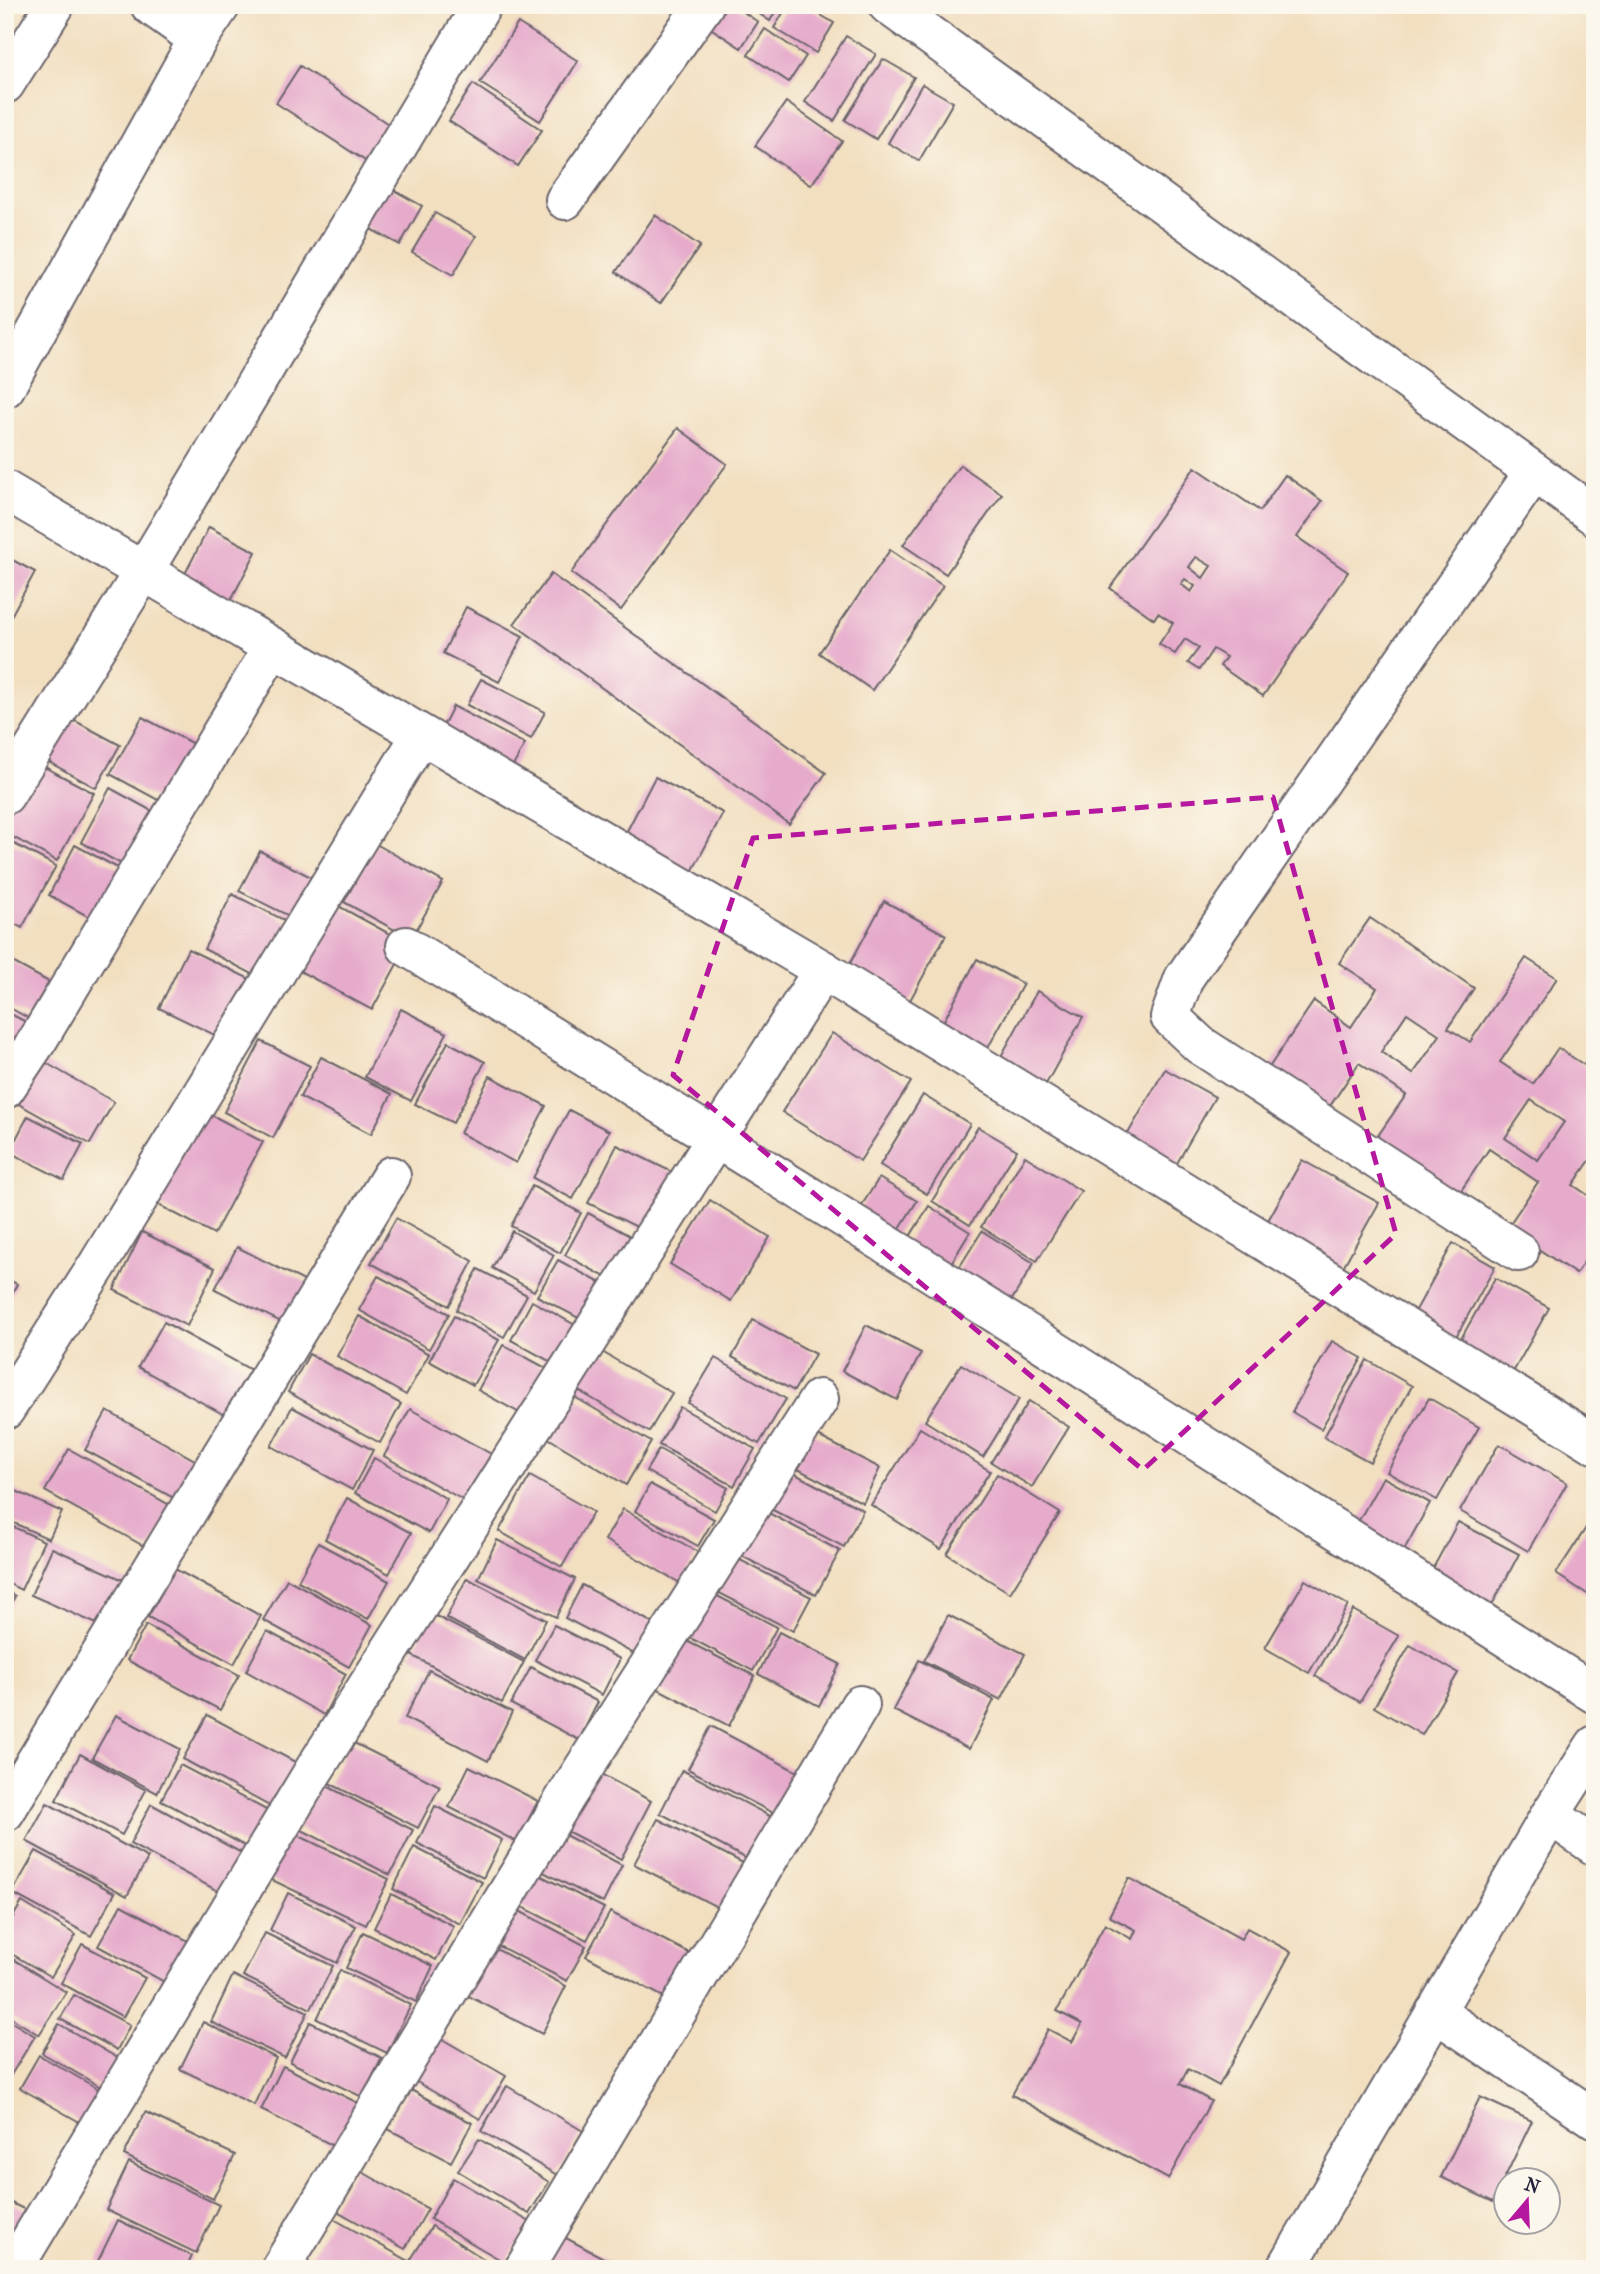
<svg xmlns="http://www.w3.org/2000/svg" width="1600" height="2274" viewBox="0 0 1600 2274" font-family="'IM FELL French Canon',serif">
  <rect width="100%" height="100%" fill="#fbf7ec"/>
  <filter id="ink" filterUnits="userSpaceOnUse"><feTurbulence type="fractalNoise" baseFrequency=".0143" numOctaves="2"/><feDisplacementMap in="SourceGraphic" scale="14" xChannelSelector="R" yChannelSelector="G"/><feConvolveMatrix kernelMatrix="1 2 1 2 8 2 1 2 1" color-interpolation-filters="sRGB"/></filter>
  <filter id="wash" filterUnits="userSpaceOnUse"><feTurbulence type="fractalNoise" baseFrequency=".00686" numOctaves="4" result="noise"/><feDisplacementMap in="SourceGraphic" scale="28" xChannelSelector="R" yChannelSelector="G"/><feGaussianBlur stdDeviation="1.57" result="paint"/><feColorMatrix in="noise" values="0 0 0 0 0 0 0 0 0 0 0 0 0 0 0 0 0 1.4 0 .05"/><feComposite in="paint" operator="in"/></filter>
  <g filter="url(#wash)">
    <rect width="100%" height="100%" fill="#f2dfc0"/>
    <g id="blocks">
      <g fill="#e6aacb" fill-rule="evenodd">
        <path d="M 715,5 L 733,5 L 758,22 L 741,48 L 703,23 Z"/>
        <path d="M 746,5 L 779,5 L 770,21 Z"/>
        <path d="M 788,5 L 804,5 L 834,23 L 816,53 L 774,28 Z"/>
        <path d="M 518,23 L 578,61 L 540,121 L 480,83 Z"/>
        <path d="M 765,29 L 806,56 L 789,82 L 748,55 Z"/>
        <path d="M 846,36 L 876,54 L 834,121 L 805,102 Z"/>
        <path d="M 883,59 L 914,77 L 876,139 L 845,120 Z"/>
        <path d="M 300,66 L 405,135 L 381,171 L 276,103 Z"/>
        <path d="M 473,84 L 542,130 L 518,166 L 449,121 Z"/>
        <path d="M 922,84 L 953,102 L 919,161 L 888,143 Z"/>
        <path d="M 786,102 L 842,141 L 811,185 L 755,146 Z"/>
        <path d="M 372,178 L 422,206 L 400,245 L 350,218 Z"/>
        <path d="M 435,213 L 476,236 L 453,275 L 412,252 Z"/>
        <path d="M 655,215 L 700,246 L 661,303 L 616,272 Z"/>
        <path d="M 678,428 L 727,464 L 621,610 L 571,573 Z"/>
        <path d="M 960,465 L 1002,494 L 946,574 L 903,545 Z"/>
        <path d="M 1195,467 L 1260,511 L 1285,475 L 1322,501 L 1297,537 L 1348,572 L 1263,696 L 1220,666 L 1226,657 L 1213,649 L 1199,670 L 1188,663 L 1199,648 L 1185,639 L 1175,654 L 1159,644 L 1173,623 L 1158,613 L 1154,619 L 1110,588 ZM 1196,557 L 1211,566 L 1203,578 L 1189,567 ZM 1185,579 L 1195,586 L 1191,592 L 1181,584 Z"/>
        <path d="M 209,527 L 256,552 L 218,625 L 171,601 Z"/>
        <path d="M 890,550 L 943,586 L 872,690 L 819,653 Z"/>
        <path d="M 5,556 L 35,572 L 5,627 Z"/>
        <path d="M 551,574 L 826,773 L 789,824 L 514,624 Z"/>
        <path d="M 466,607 L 523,636 L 499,682 L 443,653 Z"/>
        <path d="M 481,679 L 545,712 L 531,739 L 467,705 Z"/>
        <path d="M 453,706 L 525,744 L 505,781 L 434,744 Z"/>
        <path d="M 64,715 L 120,745 L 96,788 L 40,757 Z"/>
        <path d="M 142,717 L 201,748 L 169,806 L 110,774 Z"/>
        <path d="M 35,762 L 94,793 L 57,861 L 5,833 L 5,817 Z"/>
        <path d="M 655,777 L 723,813 L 684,887 L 616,852 Z"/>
        <path d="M 110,788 L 161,816 L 132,870 L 81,842 Z"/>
        <path d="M 5,839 L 56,866 L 22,928 L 5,919 Z"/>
        <path d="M 376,844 L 443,882 L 411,939 L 344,902 Z"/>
        <path d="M 75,845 L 129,874 L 102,924 L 49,895 Z"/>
        <path d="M 260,851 L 313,878 L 293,918 L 239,891 Z"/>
        <path d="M 232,894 L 290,923 L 262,979 L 204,949 Z"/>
        <path d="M 884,901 L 946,935 L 898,1022 L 836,989 Z"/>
        <path d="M 333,903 L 408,944 L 372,1010 L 296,969 Z"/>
        <path d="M 1370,918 L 1474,988 L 1448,1028 L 1470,1042 L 1526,958 L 1557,978 L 1500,1062 L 1533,1084 L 1558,1048 L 1595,1072 L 1595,1153 L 1573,1185 L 1595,1200 L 1595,1245 L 1576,1274 L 1507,1228 L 1538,1182 L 1489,1149 L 1458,1195 L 1375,1140 L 1406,1095 L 1359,1063 L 1328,1109 L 1268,1069 L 1314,1001 L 1351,1027 L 1377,988 L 1339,963 ZM 1407,1013 L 1440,1035 L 1413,1074 L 1381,1052 ZM 1531,1100 L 1564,1122 L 1538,1160 L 1505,1138 Z"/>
        <path d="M 188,949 L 256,982 L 227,1041 L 159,1008 Z"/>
        <path d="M 5,958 L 49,982 L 28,1018 L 5,1005 Z"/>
        <path d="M 977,959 L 1023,984 L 973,1075 L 928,1050 Z"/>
        <path d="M 1037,991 L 1083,1017 L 1034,1106 L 988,1080 Z"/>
        <path d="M 401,1009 L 447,1033 L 411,1101 L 365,1077 Z"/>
        <path d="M 5,1011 L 26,1022 L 5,1059 Z"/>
        <path d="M 832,1033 L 911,1082 L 860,1161 L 782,1112 Z"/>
        <path d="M 261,1041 L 310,1066 L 273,1138 L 224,1112 Z"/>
        <path d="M 448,1042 L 485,1062 L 453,1123 L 415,1104 Z"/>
        <path d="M 34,1056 L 114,1102 L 90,1144 L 10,1099 Z"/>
        <path d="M 321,1057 L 392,1094 L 371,1134 L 300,1097 Z"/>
        <path d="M 1165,1069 L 1215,1097 L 1168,1179 L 1118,1151 Z"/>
        <path d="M 490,1076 L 546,1106 L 516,1163 L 460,1133 Z"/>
        <path d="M 923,1095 L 970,1124 L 927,1194 L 880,1165 Z"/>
        <path d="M 569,1110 L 609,1131 L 573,1199 L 533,1178 Z"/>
        <path d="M 204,1111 L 263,1142 L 214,1234 L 155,1203 Z"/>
        <path d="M 28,1116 L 83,1144 L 64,1180 L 9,1152 Z"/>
        <path d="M 978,1127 L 1017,1150 L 970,1225 L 932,1201 Z"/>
        <path d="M 617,1145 L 674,1173 L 645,1231 L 588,1203 Z"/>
        <path d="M 1025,1156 L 1081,1191 L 1037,1261 L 981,1227 Z"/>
        <path d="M 1302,1160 L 1379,1203 L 1334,1283 L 1257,1240 Z"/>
        <path d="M 879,1178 L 917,1201 L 888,1247 L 850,1224 Z"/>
        <path d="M 532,1186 L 581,1213 L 560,1253 L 511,1226 Z"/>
        <path d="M 710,1200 L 770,1237 L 731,1301 L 670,1264 Z"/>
        <path d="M 929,1206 L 970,1232 L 938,1285 L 896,1259 Z"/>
        <path d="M 588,1213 L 641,1242 L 618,1284 L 565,1255 Z"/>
        <path d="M 396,1218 L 473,1261 L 449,1306 L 371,1263 Z"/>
        <path d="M 512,1231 L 554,1255 L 534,1291 L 492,1268 Z"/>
        <path d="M 982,1231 L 1034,1263 L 998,1323 L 945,1290 Z"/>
        <path d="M 142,1232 L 215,1268 L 187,1326 L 114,1290 Z"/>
        <path d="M 1453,1243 L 1495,1267 L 1447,1353 L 1405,1330 Z"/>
        <path d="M 237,1247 L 308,1283 L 287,1325 L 215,1289 Z"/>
        <path d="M 558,1260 L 606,1286 L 586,1322 L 537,1296 Z"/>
        <path d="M 478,1269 L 527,1295 L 504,1337 L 456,1310 Z"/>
        <path d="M 378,1276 L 449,1314 L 429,1349 L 359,1310 Z"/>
        <path d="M 5,1278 L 17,1284 L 5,1308 Z"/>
        <path d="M 1495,1278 L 1549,1308 L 1507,1383 L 1453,1353 Z"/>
        <path d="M 532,1301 L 582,1329 L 560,1367 L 511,1340 Z"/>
        <path d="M 359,1316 L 429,1354 L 406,1395 L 337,1356 Z"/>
        <path d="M 454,1316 L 499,1340 L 473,1385 L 429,1361 Z"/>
        <path d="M 753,1320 L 815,1354 L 794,1391 L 732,1357 Z"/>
        <path d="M 164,1322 L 273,1382 L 248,1428 L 138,1367 Z"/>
        <path d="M 866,1325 L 921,1353 L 897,1400 L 842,1371 Z"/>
        <path d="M 1332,1341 L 1362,1358 L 1321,1429 L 1292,1412 Z"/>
        <path d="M 503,1345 L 559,1375 L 534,1421 L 478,1390 Z"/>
        <path d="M 597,1349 L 672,1393 L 649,1432 L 574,1388 Z"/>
        <path d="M 309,1354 L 401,1404 L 380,1443 L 288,1392 Z"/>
        <path d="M 715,1358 L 786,1399 L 759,1444 L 688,1403 Z"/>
        <path d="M 1367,1360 L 1412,1386 L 1370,1462 L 1324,1437 Z"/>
        <path d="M 961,1364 L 1019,1399 L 983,1457 L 925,1421 Z"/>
        <path d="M 573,1396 L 651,1442 L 626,1485 L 548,1438 Z"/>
        <path d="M 1429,1398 L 1479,1427 L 1437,1500 L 1387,1472 Z"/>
        <path d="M 1029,1401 L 1069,1427 L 1032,1487 L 991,1462 Z"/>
        <path d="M 292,1407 L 373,1450 L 352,1490 L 271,1446 Z"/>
        <path d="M 680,1407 L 755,1449 L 734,1486 L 659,1445 Z"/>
        <path d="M 410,1409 L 491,1454 L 465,1501 L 384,1456 Z"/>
        <path d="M 107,1411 L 200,1463 L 179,1501 L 85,1450 Z"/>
        <path d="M 920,1428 L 990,1471 L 941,1549 L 871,1505 Z"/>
        <path d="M 812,1433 L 880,1468 L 863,1503 L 794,1467 Z"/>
        <path d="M 1499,1444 L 1567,1483 L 1528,1551 L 1460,1511 Z"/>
        <path d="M 69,1449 L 173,1507 L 149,1549 L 45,1491 Z"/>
        <path d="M 659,1449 L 728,1488 L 715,1511 L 646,1471 Z"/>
        <path d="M 374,1458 L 447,1499 L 429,1533 L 355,1493 Z"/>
        <path d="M 784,1468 L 863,1510 L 844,1547 L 765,1506 Z"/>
        <path d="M 997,1474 L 1060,1513 L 1010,1593 L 947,1554 Z"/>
        <path d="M 530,1476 L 593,1512 L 562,1567 L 499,1531 Z"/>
        <path d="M 1383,1477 L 1430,1503 L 1394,1568 L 1347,1542 Z"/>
        <path d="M 650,1484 L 714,1519 L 698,1546 L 635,1511 Z"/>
        <path d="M 5,1486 L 62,1512 L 49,1539 L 5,1519 Z"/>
        <path d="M 347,1498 L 411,1533 L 389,1574 L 325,1539 Z"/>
        <path d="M 623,1509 L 698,1552 L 680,1583 L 605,1540 Z"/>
        <path d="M 763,1510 L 840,1551 L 816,1595 L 740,1555 Z"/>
        <path d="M 1595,1514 L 1595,1599 L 1556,1574 Z"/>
        <path d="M 1458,1522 L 1519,1554 L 1480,1628 L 1418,1596 Z"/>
        <path d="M 5,1523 L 44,1541 L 21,1590 L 5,1582 Z"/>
        <path d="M 497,1540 L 575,1579 L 556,1617 L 478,1579 Z"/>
        <path d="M 318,1543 L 389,1581 L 368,1619 L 298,1581 Z"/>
        <path d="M 52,1548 L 128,1582 L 108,1629 L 31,1595 Z"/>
        <path d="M 723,1551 L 811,1597 L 793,1631 L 706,1586 Z"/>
        <path d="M 175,1569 L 261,1616 L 234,1664 L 148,1617 Z"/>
        <path d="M 467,1578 L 546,1620 L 525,1660 L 446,1618 Z"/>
        <path d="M 287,1579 L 372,1625 L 349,1667 L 263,1620 Z"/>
        <path d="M 1305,1580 L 1348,1605 L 1309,1673 L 1265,1648 Z"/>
        <path d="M 582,1585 L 653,1623 L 636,1655 L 565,1618 Z"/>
        <path d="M 700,1587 L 777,1627 L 753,1671 L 677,1631 Z"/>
        <path d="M 5,1591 L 15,1596 L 5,1616 Z"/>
        <path d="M 1353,1610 L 1399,1636 L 1360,1702 L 1315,1676 Z"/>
        <path d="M 432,1614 L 524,1662 L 502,1703 L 411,1655 Z"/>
        <path d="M 948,1615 L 1025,1654 L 1001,1700 L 924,1661 Z"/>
        <path d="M 146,1625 L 239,1675 L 220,1710 L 127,1660 Z"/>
        <path d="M 554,1625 L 620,1659 L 602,1695 L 535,1660 Z"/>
        <path d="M 267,1631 L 346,1674 L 324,1715 L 246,1671 Z"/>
        <path d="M 779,1632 L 840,1664 L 819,1706 L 758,1674 Z"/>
        <path d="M 673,1634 L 755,1676 L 729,1726 L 647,1683 Z"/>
        <path d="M 1410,1645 L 1458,1673 L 1422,1735 L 1374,1707 Z"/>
        <path d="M 919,1660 L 994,1700 L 969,1749 L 893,1710 Z"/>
        <path d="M 531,1667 L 598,1702 L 579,1740 L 511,1704 Z"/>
        <path d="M 429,1670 L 512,1712 L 488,1761 L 405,1718 Z"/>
        <path d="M 116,1715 L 180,1749 L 157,1793 L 92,1758 Z"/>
        <path d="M 207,1715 L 297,1763 L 273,1808 L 183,1759 Z"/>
        <path d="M 711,1726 L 805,1776 L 783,1818 L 688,1769 Z"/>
        <path d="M 350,1741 L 440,1786 L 418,1828 L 329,1783 Z"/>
        <path d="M 80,1754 L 146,1790 L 122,1835 L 56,1800 Z"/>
        <path d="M 180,1765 L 272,1813 L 252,1850 L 161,1800 Z"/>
        <path d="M 584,1765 L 651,1801 L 621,1859 L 553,1824 Z"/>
        <path d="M 469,1766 L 538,1801 L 517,1842 L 449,1807 Z"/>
        <path d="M 682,1770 L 785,1824 L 762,1867 L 660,1813 Z"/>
        <path d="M 321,1783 L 413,1830 L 390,1875 L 298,1828 Z"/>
        <path d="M 47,1803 L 148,1858 L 127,1896 L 26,1841 Z"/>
        <path d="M 151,1804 L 262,1864 L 242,1904 L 130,1844 Z"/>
        <path d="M 435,1806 L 502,1840 L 483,1878 L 417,1843 Z"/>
        <path d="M 658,1819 L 766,1875 L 742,1920 L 634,1864 Z"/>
        <path d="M 546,1825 L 622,1865 L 603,1903 L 526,1863 Z"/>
        <path d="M 291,1832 L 389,1879 L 366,1925 L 268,1878 Z"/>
        <path d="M 414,1847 L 482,1882 L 460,1924 L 393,1889 Z"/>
        <path d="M 36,1851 L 115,1893 L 91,1936 L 12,1893 Z"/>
        <path d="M 522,1866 L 604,1908 L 587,1940 L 505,1898 Z"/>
        <path d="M 1129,1878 L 1241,1939 L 1247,1928 L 1291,1952 L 1219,2086 L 1188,2069 L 1180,2084 L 1211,2101 L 1168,2179 L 1012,2095 L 1048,2029 L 1072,2042 L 1082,2024 L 1057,2011 L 1105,1924 L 1132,1939 L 1136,1930 L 1109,1916 Z"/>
        <path d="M 288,1893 L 356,1926 L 337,1963 L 270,1930 Z"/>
        <path d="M 391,1894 L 454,1926 L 436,1960 L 374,1928 Z"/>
        <path d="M 22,1902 L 76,1935 L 51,1977 L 5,1950 L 5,1930 Z"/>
        <path d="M 502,1902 L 586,1946 L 567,1981 L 483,1938 Z"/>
        <path d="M 121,1905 L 203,1949 L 181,1991 L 98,1946 Z"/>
        <path d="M 610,1912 L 695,1956 L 671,2001 L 586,1956 Z"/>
        <path d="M 363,1932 L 433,1966 L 416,2002 L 346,1968 Z"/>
        <path d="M 265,1933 L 333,1966 L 311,2009 L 243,1976 Z"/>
        <path d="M 483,1942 L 566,1986 L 542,2034 L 457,1990 Z"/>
        <path d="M 82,1944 L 145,1978 L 123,2017 L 61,1983 Z"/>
        <path d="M 5,1954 L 66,1992 L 39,2035 L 5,2014 Z"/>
        <path d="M 340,1970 L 411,2005 L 387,2053 L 317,2019 Z"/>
        <path d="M 233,1975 L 308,2012 L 285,2058 L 211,2022 Z"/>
        <path d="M 74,1995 L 130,2025 L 117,2050 L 60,2019 Z"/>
        <path d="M 5,2018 L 35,2036 L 9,2078 L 5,2076 Z"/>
        <path d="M 203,2022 L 276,2058 L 254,2105 L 180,2069 Z"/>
        <path d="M 310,2022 L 382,2058 L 362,2097 L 290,2062 Z"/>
        <path d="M 59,2024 L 135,2068 L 118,2097 L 42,2053 Z"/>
        <path d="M 435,2035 L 506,2076 L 480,2119 L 410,2078 Z"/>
        <path d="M 39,2055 L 116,2099 L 97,2132 L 20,2088 Z"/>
        <path d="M 283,2066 L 358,2103 L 336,2147 L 261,2110 Z"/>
        <path d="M 507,2086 L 583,2131 L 557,2175 L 481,2131 Z"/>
        <path d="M 409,2089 L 472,2123 L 451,2162 L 388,2129 Z"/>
        <path d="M 1480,2097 L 1532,2121 L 1493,2202 L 1441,2177 Z"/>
        <path d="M 145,2112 L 235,2155 L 213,2199 L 124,2155 Z"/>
        <path d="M 479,2139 L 549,2182 L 529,2214 L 458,2171 Z"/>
        <path d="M 129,2162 L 219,2205 L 196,2253 L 106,2210 Z"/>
        <path d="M 355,2168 L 428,2209 L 405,2249 L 332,2208 Z"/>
        <path d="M 453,2178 L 530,2222 L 506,2263 L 430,2219 Z"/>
        <path d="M 5,2200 L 30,2212 L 5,2252 Z"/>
        <path d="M 332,2218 L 407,2260 L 402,2269 L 315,2269 L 306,2264 Z"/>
        <path d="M 118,2220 L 192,2256 L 186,2269 L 104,2269 L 96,2265 Z"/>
        <path d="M 432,2226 L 492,2264 L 489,2269 L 406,2267 Z"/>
        <path d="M 551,2230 L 624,2269 L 530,2269 Z"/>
      </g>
    </g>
  </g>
  <g filter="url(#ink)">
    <use href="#blocks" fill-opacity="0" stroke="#6b646a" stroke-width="2"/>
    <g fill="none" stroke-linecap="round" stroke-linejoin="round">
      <defs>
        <g id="minor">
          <path d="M 150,5 L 198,39"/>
          <path d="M 888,5 L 1595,516"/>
          <path d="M 5,84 L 55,5"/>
          <path d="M 565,200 L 704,5"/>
          <path d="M 5,388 L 198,39 L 221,5"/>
          <path d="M 5,490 L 823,970 L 1595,1444"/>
          <path d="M 5,795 L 143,572 L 482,5"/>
          <path d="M 406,946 L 915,1262 L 1595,1694"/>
          <path d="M 5,1089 L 39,1038 L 273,647"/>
          <path d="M 1519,1252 L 1200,1045 L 1170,1017 L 1184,978 L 1534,472"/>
          <path d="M 5,1410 L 97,1266 L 421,735"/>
          <path d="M 5,1812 L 391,1176"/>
          <path d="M 1550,1815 L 1595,1846"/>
          <path d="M 1435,2012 L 1595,2119"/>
          <path d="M 13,2269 L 314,1770 L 823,970"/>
          <path d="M 280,2269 L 568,1793 L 819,1399"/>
          <path d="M 524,2269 L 860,1705"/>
          <path d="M 1286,2269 L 1550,1815 L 1595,1745"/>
        </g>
      </defs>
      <use href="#minor" stroke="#6b646a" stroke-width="42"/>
      <use href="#minor" stroke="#fff" stroke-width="38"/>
    </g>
  </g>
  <path fill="none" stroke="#b5179e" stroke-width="5" stroke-dasharray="14 9" stroke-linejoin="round" d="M 1273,797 L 1396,1234 L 1143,1470 L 673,1075 L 753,838 Z"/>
  <rect width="1600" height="2274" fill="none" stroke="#fbf7ec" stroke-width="28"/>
  <g transform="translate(1527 2201) rotate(19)"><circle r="33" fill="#fbf7ec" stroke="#a4a2a5" stroke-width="2"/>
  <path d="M0-5L12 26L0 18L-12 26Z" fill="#b5179e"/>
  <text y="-10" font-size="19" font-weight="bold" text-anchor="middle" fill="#22223b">N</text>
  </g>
</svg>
